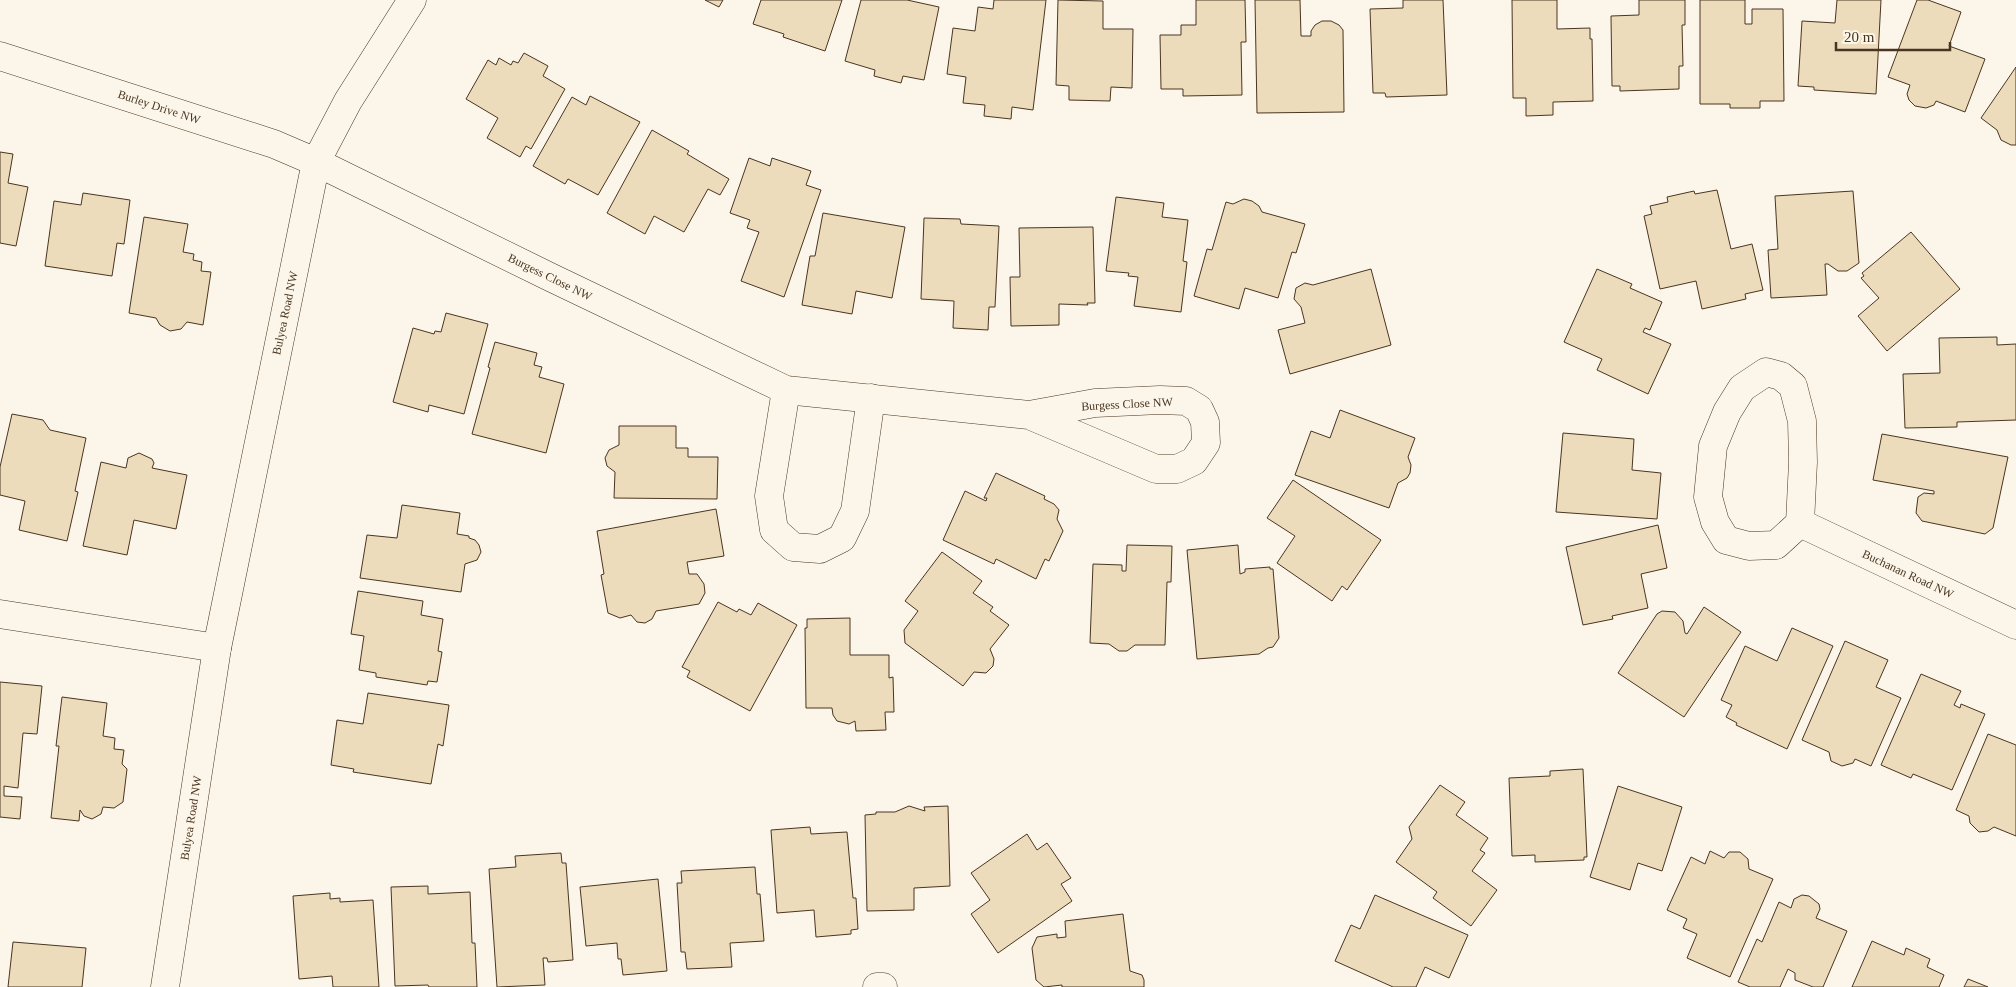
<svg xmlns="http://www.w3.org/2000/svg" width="2016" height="987" viewBox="0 0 2016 987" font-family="'Times New Roman',serif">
  <rect width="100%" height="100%" fill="#fbf6e9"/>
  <g fill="#ecdcbc" stroke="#4a3520">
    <path d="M 705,0 L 723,0 L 719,7 Z"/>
    <path d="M 761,0 L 842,0 L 825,51 L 783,37 L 784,34 L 753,24 Z"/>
    <path d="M 861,0 L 907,0 L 939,7 L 924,80 L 903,76 L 901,83 L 874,76 L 875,70 L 845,61 Z"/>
    <path d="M 994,0 L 1046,0 L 1033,110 L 1012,107 L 1011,119 L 984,116 L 985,105 L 963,103 L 966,77 L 947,74 L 953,28 L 975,31 L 978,7 L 993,9 Z"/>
    <path d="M 1058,0 L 1103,1 L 1103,29 L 1133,29 L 1132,88 L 1111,87 L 1110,101 L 1069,100 L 1069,86 L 1056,85 Z"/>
    <path d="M 1196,0 L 1245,0 L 1246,42 L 1241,42 L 1242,95 L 1183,96 L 1183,89 L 1161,89 L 1160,35 L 1181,35 L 1181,25 L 1196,25 Z"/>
    <path d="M 1255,0 L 1300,0 L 1301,36 L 1311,36 L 1311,31 L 1315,25 L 1322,21 L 1331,21 L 1339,25 L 1343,30 L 1344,112 L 1257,113 Z"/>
    <path d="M 1403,0 L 1443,0 L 1447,95 L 1386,97 L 1385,93 L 1373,93 L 1370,9 L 1403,8 Z"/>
    <path d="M 1512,0 L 1557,0 L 1557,29 L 1590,28 L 1590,39 L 1592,39 L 1593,101 L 1553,102 L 1553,115 L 1526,116 L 1526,98 L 1513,98 Z"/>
    <path d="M 1639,0 L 1685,0 L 1685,25 L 1682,25 L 1683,66 L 1679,66 L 1679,89 L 1620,91 L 1620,86 L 1612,86 L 1611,16 L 1639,15 Z"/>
    <path d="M 1700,0 L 1745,0 L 1745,24 L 1752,24 L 1752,9 L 1783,9 L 1784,101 L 1760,101 L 1760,108 L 1730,108 L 1730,104 L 1700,104 Z"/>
    <path d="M 1837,0 L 1881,0 L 1876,94 L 1814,90 L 1814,87 L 1798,86 L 1802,21 L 1835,23 Z"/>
    <path d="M 1917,0 L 1928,0 L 1961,12 L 1949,46 L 1985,59 L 1965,112 L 1936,101 L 1934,105 L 1926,108 L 1915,106 L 1909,100 L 1907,94 L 1910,85 L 1888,77 Z"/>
    <path d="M 524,53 L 548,66 L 543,76 L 565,89 L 531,149 L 526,146 L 520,157 L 487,138 L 498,118 L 466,99 L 488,60 L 496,65 L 499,58 L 511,65 L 513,61 L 518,63 Z"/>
    <path d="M 2016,67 L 2016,145 L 2011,145 L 2001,140 L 1997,130 L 1981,118 Z"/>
    <path d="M 590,96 L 640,122 L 598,195 L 568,179 L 565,184 L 533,166 L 572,97 L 586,105 Z"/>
    <path d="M 652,130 L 689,151 L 687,154 L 729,179 L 720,195 L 708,189 L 684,232 L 654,216 L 645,234 L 607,213 Z"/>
    <path d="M 0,152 L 13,154 L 8,183 L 28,187 L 16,246 L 0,243 Z"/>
    <path d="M 749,158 L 770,166 L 772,158 L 811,171 L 806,185 L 821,190 L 784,297 L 741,281 L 759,232 L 747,228 L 750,220 L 730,213 Z"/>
    <path d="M 1717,190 L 1731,249 L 1752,244 L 1763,290 L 1745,294 L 1746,299 L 1702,309 L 1696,281 L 1660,289 L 1644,216 L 1652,214 L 1650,206 L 1668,202 L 1667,197 L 1694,191 L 1695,194 Z"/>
    <path d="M 1853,191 L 1859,263 L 1847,271 L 1838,271 L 1828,264 L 1825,264 L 1827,295 L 1771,298 L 1768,250 L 1778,249 L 1775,196 Z"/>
    <path d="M 83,193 L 130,200 L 124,244 L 117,243 L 112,276 L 45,266 L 54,201 L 81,205 Z"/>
    <path d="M 1116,197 L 1164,203 L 1162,217 L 1188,220 L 1183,261 L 1187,262 L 1181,312 L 1134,306 L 1138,277 L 1128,276 L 1129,273 L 1106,271 Z"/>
    <path d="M 1244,199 L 1252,201 L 1259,206 L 1262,212 L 1305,224 L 1296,253 L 1292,252 L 1278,298 L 1245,288 L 1239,309 L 1194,296 L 1207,249 L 1212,250 L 1226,202 L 1233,204 Z"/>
    <path d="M 823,213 L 905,227 L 892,298 L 856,291 L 852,314 L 802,305 L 810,256 L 815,256 Z"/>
    <path d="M 144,217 L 188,224 L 183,252 L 194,254 L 193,260 L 202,262 L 201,271 L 211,272 L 203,325 L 187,322 L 181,329 L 170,331 L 160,325 L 156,318 L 129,313 Z"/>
    <path d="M 924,218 L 960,219 L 961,224 L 999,226 L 995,307 L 989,307 L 988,330 L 953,328 L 954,301 L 921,299 Z"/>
    <path d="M 1093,227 L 1095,303 L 1087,303 L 1088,305 L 1059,304 L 1059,325 L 1011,326 L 1010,277 L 1020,277 L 1019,228 Z"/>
    <path d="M 1911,232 L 1960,289 L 1887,351 L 1858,316 L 1879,298 L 1861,278 L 1864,276 L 1862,273 Z"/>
    <path d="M 1371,269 L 1391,345 L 1290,374 L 1278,330 L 1305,323 L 1301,307 L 1294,299 L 1296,288 L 1305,283 L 1313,285 Z"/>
    <path d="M 1597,269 L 1632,284 L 1630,288 L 1662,302 L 1650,330 L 1645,328 L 1643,332 L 1671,344 L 1648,394 L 1597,370 L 1602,359 L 1564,342 Z"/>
    <path d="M 446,313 L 488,324 L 464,414 L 429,405 L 428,412 L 393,402 L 413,328 L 434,334 L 435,331 L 441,332 Z"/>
    <path d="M 1997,337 L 1997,345 L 2016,344 L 2016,420 L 1957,422 L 1957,427 L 1905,428 L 1903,374 L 1940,373 L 1939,338 Z"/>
    <path d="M 495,342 L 537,353 L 534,365 L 542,367 L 539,377 L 564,384 L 546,453 L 472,434 L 490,368 L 488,367 Z"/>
    <path d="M 1340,410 L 1415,438 L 1408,457 L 1411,465 L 1410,473 L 1407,478 L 1398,483 L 1389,508 L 1295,475 L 1311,431 L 1330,438 Z"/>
    <path d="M 12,414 L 43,420 L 50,430 L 86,438 L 75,491 L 78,492 L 67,541 L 19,530 L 25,501 L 0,495 L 0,467 Z"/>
    <path d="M 619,426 L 676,426 L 676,448 L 688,448 L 688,457 L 718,457 L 717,499 L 614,498 L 615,472 L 607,466 L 605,458 L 609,450 L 619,445 Z"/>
    <path d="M 1563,433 L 1634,439 L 1632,470 L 1661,473 L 1657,519 L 1556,512 Z"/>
    <path d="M 1882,434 L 2008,457 L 1993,528 L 1985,534 L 1922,521 L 1916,513 L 1918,497 L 1924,493 L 1934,494 L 1934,491 L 1873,480 Z"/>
    <path d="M 139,453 L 152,459 L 154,463 L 152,468 L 187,475 L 176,529 L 134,520 L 127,555 L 83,546 L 101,462 L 126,468 L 128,458 Z"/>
    <path d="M 996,473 L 1045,496 L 1044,499 L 1054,504 L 1059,510 L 1057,519 L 1063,531 L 1049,561 L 1045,559 L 1036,579 L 996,559 L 994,564 L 943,540 L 965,491 L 986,501 L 987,498 L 984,498 Z"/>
    <path d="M 1293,480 L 1381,540 L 1347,590 L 1342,586 L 1332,601 L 1277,563 L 1295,536 L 1267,518 Z"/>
    <path d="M 402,505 L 460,513 L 457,534 L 469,536 L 469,538 L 475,540 L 479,545 L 481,552 L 477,560 L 465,564 L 461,592 L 360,578 L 367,535 L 397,538 Z"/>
    <path d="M 716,509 L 724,556 L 687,562 L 689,574 L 697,574 L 704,584 L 705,593 L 699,604 L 656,611 L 652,619 L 645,623 L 637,622 L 631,615 L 620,618 L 608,613 L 601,575 L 604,574 L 597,531 Z"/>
    <path d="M 1658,525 L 1667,568 L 1641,574 L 1648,608 L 1612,616 L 1613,619 L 1583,625 L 1566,547 Z"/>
    <path d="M 1127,545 L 1172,546 L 1171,582 L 1167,582 L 1165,645 L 1135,645 L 1127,651 L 1119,651 L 1109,644 L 1090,643 L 1093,564 L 1122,565 L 1122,571 L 1126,571 Z"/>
    <path d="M 1238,545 L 1240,574 L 1245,572 L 1245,569 L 1270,567 L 1270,569 L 1273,569 L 1279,638 L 1273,647 L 1268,648 L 1259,654 L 1197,659 L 1187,550 Z"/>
    <path d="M 942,552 L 982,581 L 973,593 L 993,607 L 990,611 L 1009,625 L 990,649 L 994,659 L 993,666 L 986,673 L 974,672 L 963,686 L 905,643 L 904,630 L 918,611 L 905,601 Z"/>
    <path d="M 358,591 L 423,601 L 421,615 L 443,619 L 438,651 L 442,652 L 437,682 L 428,681 L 427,685 L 376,677 L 376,673 L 359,670 L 364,636 L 351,634 Z"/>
    <path d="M 718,602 L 737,612 L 739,609 L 751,615 L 758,603 L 797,625 L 750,711 L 687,677 L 690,671 L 682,667 Z"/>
    <path d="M 1704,607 L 1741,632 L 1684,717 L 1618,673 L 1657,614 L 1662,611 L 1675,612 L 1683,621 L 1685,633 L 1687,634 Z"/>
    <path d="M 850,618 L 850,655 L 889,655 L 889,678 L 893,677 L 894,712 L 885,712 L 886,730 L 856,731 L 855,721 L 849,724 L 837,721 L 833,715 L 832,708 L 806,708 L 805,628 L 807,628 L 807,619 Z"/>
    <path d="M 1792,628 L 1833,646 L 1787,749 L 1736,725 L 1737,723 L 1726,717 L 1732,705 L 1721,700 L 1745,646 L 1777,661 Z"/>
    <path d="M 1845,641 L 1888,660 L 1876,687 L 1901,698 L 1871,766 L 1855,759 L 1853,763 L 1842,766 L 1831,761 L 1829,752 L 1802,740 Z"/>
    <path d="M 1921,674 L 1961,691 L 1954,705 L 1960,708 L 1961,704 L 1985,714 L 1952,790 L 1913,774 L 1911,778 L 1881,765 Z"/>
    <path d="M 0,682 L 42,686 L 37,734 L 23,733 L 18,788 L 4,786 L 4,796 L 22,797 L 20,819 L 0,817 Z"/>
    <path d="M 368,693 L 449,705 L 443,746 L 438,744 L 431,784 L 353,772 L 354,769 L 331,765 L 337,720 L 363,724 Z"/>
    <path d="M 62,697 L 107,703 L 103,736 L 115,738 L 114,749 L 124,750 L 122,764 L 127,769 L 123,802 L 114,808 L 103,807 L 101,814 L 92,819 L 84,816 L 80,810 L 79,821 L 51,818 L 59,746 L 56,746 Z"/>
    <path d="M 1988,734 L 2016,745 L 2016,836 L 1994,827 L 1988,831 L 1979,832 L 1970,823 L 1969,816 L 1956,810 Z"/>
    <path d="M 1583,769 L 1587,857 L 1584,857 L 1584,860 L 1535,862 L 1535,855 L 1512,856 L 1509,778 L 1550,776 L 1550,771 Z"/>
    <path d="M 1440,785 L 1465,802 L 1456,815 L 1488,838 L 1480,850 L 1485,853 L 1472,871 L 1497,890 L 1471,926 L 1433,898 L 1437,892 L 1396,862 L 1412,839 L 1409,827 Z"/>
    <path d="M 1618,786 L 1682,807 L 1662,871 L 1638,863 L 1630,890 L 1590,877 Z"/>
    <path d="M 909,806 L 925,811 L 924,807 L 948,806 L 950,886 L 914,888 L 914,910 L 867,911 L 865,815 L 876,814 L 876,812 L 895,812 Z"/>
    <path d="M 810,827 L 811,834 L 847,832 L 853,898 L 856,898 L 858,929 L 851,930 L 851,934 L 816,937 L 814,910 L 777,913 L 771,830 Z"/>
    <path d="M 1027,834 L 1037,850 L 1047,843 L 1071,878 L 1061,884 L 1072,901 L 998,953 L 971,914 L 990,900 L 971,873 Z"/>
    <path d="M 1710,851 L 1724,858 L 1729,852 L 1740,852 L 1748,859 L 1749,869 L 1773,879 L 1730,977 L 1687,958 L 1697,934 L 1683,928 L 1687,919 L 1667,910 L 1691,857 L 1705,864 Z"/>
    <path d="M 561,853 L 562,863 L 566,863 L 573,960 L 548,962 L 547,958 L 543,958 L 545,985 L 497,987 L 489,869 L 516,867 L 515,856 Z"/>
    <path d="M 755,867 L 757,894 L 760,894 L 764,941 L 730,943 L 732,967 L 687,969 L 685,952 L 681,952 L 677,883 L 682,883 L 681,871 Z"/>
    <path d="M 658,879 L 667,971 L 623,975 L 621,959 L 618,959 L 617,943 L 586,946 L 580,887 Z"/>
    <path d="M 428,886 L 428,894 L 470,892 L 472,943 L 475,943 L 477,987 L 429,987 L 428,985 L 395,986 L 391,887 Z"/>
    <path d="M 330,893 L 330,899 L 340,898 L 340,902 L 373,900 L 379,987 L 333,987 L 332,976 L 299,979 L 293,896 Z"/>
    <path d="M 1375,895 L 1468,935 L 1449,978 L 1425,967 L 1416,987 L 1393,987 L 1335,961 L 1351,925 L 1360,929 Z"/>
    <path d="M 1802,895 L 1809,896 L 1819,904 L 1820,909 L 1816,918 L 1847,931 L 1823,987 L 1813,987 L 1795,980 L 1795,973 L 1788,969 L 1780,987 L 1750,987 L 1738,982 L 1757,939 L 1762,942 L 1779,902 L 1791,908 L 1794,899 Z"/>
    <path d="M 1123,914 L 1130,971 L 1142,975 L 1144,980 L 1144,987 L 1062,987 L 1062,985 L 1044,987 L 1036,980 L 1032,948 L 1037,937 L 1057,934 L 1057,938 L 1066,937 L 1065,921 Z"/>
    <path d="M 1872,941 L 1904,955 L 1906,948 L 1930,959 L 1927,967 L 1944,975 L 1939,987 L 1852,987 Z"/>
    <path d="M 13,942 L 86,948 L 82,987 L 8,987 Z"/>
    <path d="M 1968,979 L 1988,987 L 1964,987 Z"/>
  </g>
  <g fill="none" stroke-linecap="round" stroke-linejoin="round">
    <defs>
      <g id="street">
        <path d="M 0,56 L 274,144 L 316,162 L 550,277 L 786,390 L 1029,415 L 1156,469 L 1177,469 L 1194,461 L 1206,443 L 1205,422 L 1199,409 L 1186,401 L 1160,400 L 1095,403 L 1029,415"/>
        <path d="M 1766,372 L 1781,376 L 1793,386 L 1802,421 L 1803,462 L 1800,523 L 1776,545 L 1749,546 L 1726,540 L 1715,522 L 1708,497 L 1713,446 L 1727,412 L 1742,388 Z"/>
        <path d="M 786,390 L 769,496 L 774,530 L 793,547 L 820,549 L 842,538 L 855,511 L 871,398"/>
        <path d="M 1800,523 L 2016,625"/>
        <path d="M 0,614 L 217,648"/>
        <path d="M 877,987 L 883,987"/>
      </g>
      <path id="secondary" d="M 165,987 L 217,648 L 316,162 L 348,101 L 412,0"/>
    </defs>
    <use href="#street" stroke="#4a3520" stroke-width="29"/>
    <use href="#secondary" stroke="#4a3520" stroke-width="29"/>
    <use href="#street" stroke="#fbf6e9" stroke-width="28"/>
    <use href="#secondary" stroke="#fbf6e9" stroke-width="28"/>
  </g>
  <g text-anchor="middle" stroke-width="4" stroke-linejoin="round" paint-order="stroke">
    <g font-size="12" fill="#4a3520" stroke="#fbf6e9">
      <text transform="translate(159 107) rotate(18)" y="4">Burley Drive NW</text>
      <text transform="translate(550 277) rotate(26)" y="4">Burgess Close NW</text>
      <text transform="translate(285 313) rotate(-78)" y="4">Bulyea Road NW</text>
      <text transform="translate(1127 404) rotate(-3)" y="4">Burgess Close NW</text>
      <text transform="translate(1908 574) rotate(25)" y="4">Buchanan Road NW</text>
      <text transform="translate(191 818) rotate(-81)" y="4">Bulyea Road NW</text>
    </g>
  </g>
  <path d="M1836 42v8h114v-8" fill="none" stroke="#4a3520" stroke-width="2.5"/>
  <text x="1844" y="42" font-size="15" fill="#4a3520" stroke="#fbf6e9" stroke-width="4" paint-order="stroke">20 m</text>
</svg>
